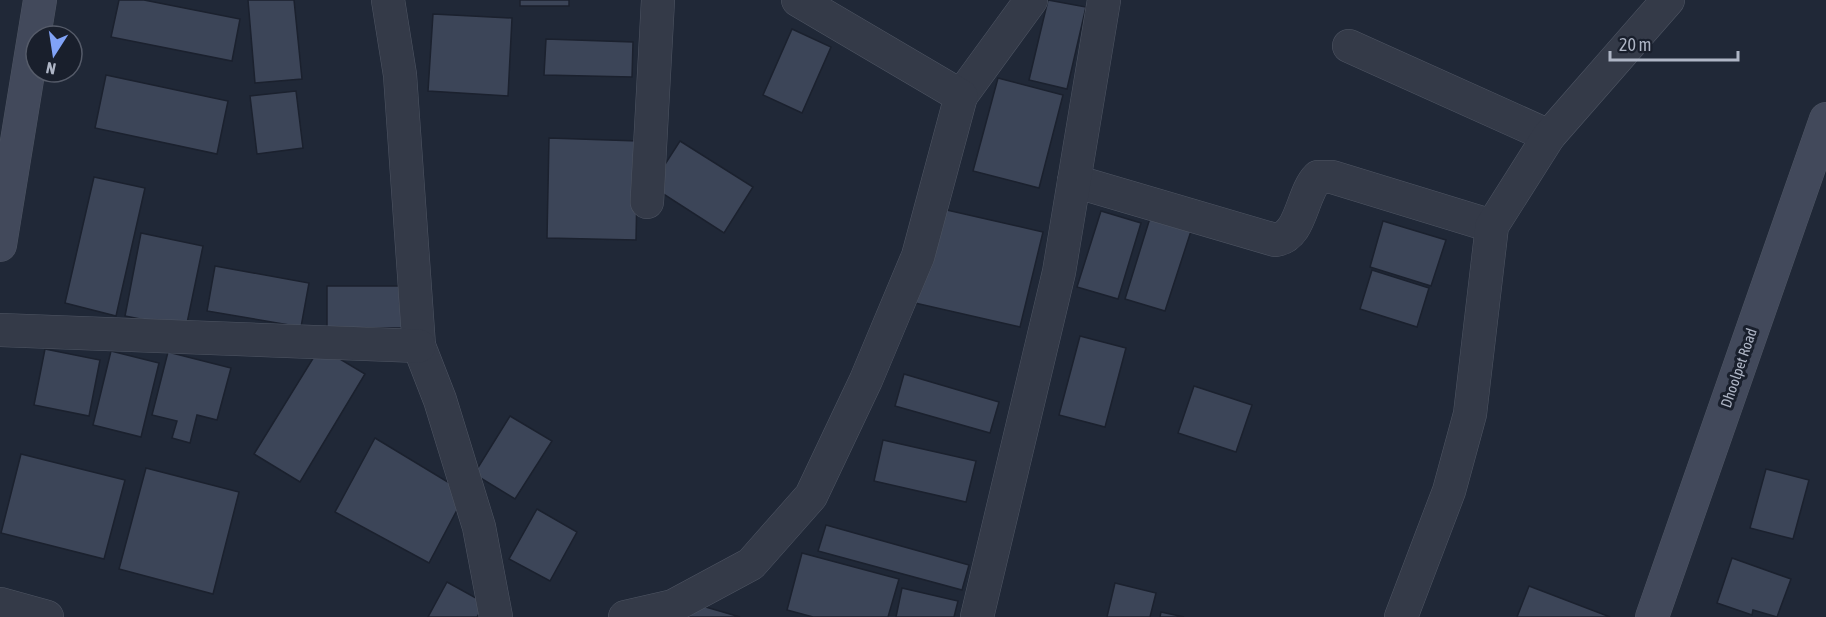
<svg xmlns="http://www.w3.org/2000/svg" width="1826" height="617" viewBox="0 0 1826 617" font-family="'Asap Condensed',sans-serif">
  <rect width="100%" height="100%" fill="#202837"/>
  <g fill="#3c4558" stroke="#1b212e" stroke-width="1.5">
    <path d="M 119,0 L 144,0 L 240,19 L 232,61 L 111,37 Z"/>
    <path d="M 248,0 L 294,0 L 302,79 L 255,83 Z"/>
    <rect x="520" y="0" width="49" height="6"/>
    <path d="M 1048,0 L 1086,7 L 1067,89 L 1029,80 Z"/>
    <path d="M 433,14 L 512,18 L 508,96 L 428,91 Z"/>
    <path d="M 792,29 L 831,47 L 802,113 L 763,95 Z"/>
    <path d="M 546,39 L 633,42 L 632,77 L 544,75 Z"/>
    <path d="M 106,75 L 228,101 L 217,154 L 95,128 Z"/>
    <path d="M 998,78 L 1063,95 L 1039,188 L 973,171 Z"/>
    <path d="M 296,91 L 303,148 L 257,154 L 250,96 Z"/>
    <path d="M 549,138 L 638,141 L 636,240 L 547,238 Z"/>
    <path d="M 680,141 L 753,187 L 724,233 L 651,186 Z"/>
    <path d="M 94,177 L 145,188 L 116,316 L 65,303 Z"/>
    <path d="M 938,208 L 1043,232 L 1020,327 L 915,303 Z"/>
    <path d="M 1101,211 L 1141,223 L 1118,299 L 1077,287 Z"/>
    <path d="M 1150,218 L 1191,231 L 1165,311 L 1125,299 Z"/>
    <path d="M 1383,221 L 1446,240 L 1431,286 L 1370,267 Z"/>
    <path d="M 141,233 L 203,246 L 186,328 L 125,316 Z"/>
    <path d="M 215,266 L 309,283 L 301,327 L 207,311 Z"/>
    <path d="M 1372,270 L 1429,288 L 1417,327 L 1360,309 Z"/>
    <rect x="327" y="286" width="76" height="42"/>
    <path d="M 1080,336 L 1126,348 L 1105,427 L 1059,415 Z"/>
    <path d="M 320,347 L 365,374 L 300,482 L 254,454 Z"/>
    <path d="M 45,349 L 100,360 L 89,416 L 34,405 Z"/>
    <path d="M 111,351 L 159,363 L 141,437 L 93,425 Z"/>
    <path d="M 168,352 L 231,368 L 217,420 L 197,415 L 190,443 L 172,438 L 177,421 L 152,415 Z"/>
    <path d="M 904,374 L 999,402 L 990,433 L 895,406 Z"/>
    <path d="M 1194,386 L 1252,405 L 1236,452 L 1178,433 Z"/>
    <path d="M 510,416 L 552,441 L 515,499 L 474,474 Z"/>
    <path d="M 375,438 L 466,493 L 429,563 L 335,512 Z"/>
    <path d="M 883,440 L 976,461 L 966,502 L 874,481 Z"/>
    <path d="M 21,454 L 125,480 L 104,559 L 1,533 Z"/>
    <path d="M 146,468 L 239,492 L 213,594 L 119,569 Z"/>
    <path d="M 1766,469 L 1809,480 L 1793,539 L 1750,528 Z"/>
    <path d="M 537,509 L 577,532 L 550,581 L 509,559 Z"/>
    <path d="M 826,525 L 969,565 L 962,590 L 818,551 Z"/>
    <path d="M 802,553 L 899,579 L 888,617 L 813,617 L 787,610 Z"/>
    <path d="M 1732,558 L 1791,579 L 1777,617 L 1753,610 L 1752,615 L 1717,603 Z"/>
    <path d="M 447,582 L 485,603 L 477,617 L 428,617 Z"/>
    <path d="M 1115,583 L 1156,593 L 1150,617 L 1107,617 Z"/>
    <path d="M 1529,586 L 1610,617 L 1517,617 Z"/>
    <path d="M 902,588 L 958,601 L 954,617 L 896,617 Z"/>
    <path d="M 692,603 L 740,617 L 688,617 Z"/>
    <path d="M 1161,612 L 1184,617 L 1160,617 Z"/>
  </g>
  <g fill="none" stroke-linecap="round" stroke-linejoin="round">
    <defs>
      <g id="street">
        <path d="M 388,0 L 400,75 L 419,346 L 440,400 L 479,527 L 496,617"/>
        <path d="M 1349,46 L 1549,136"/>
        <path d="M 961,96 L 1031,0"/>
        <path d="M 1074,181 L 1275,240 C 1302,237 1301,194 1318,177 L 1332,177 L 1492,226"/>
        <path d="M 647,202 L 658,0"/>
        <path d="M 0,330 L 419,346"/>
        <path d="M 0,604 L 47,617"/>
        <path d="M 625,617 L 673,606 L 751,564 L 811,496 L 866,380 L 918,256 L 961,96 L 798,0"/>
        <path d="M 977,617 L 1059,272 L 1104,0"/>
        <path d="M 1401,617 L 1449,491 L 1470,414 L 1492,226 L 1549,136 L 1668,0"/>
      </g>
      <g id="secondary">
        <path d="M 0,245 L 40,0"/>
        <path d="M 1652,617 L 1826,119"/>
      </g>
    </defs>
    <use href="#street" stroke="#4e5563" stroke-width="34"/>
    <use href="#secondary" stroke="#4e5563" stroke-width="34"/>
    <use href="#street" stroke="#343a48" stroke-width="33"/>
    <use href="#secondary" stroke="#42495b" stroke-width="33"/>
  </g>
  <g text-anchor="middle" stroke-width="6" stroke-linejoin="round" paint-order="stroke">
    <g font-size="15" fill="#aeb5c5" stroke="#191f2c">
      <text transform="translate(1739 368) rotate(-71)" y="5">Dhoolpet Road</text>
    </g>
  </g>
  <g transform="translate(54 54) rotate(192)"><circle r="28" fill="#191f2c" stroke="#555b69" stroke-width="1.5"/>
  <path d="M0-4.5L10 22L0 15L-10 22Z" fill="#81a3f7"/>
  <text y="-9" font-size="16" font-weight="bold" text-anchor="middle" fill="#aeb5c5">N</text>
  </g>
  <path d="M1610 51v9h128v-9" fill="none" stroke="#aeb5c5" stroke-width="3"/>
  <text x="1619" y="51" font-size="18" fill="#aeb5c5" stroke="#191f2c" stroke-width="4.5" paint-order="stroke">20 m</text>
</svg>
